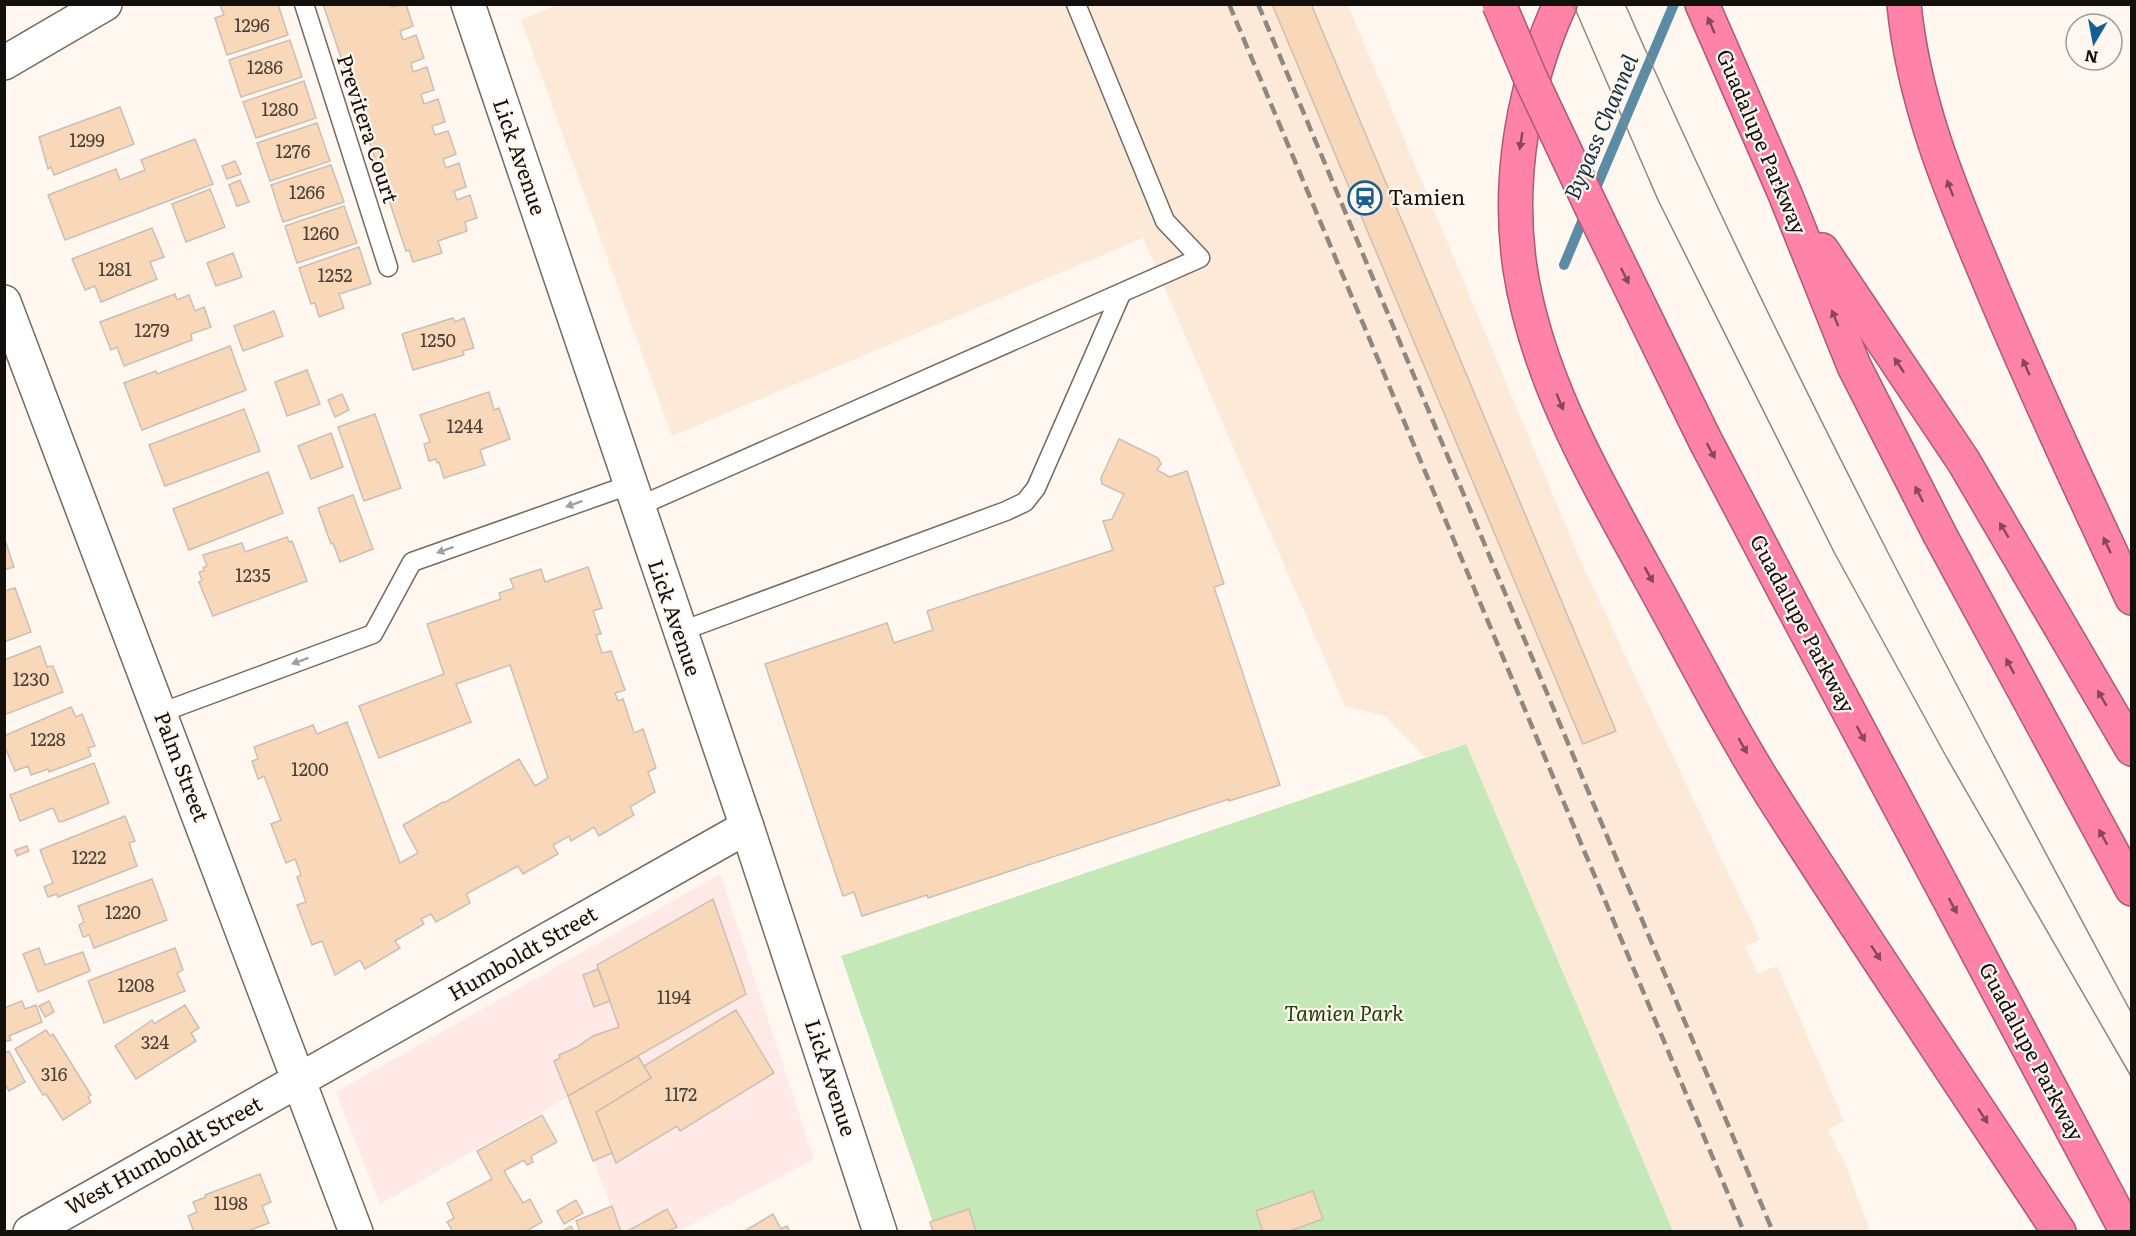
<svg xmlns="http://www.w3.org/2000/svg" width="2136" height="1236" viewBox="0 0 2136 1236" font-family="Literata,serif">
  <rect width="100%" height="100%" fill="#fff7f0"/>
  <path fill="#fce9d8" d="M 559,4 L 1348,5 L 1582,564 L 1760,940 L 1745,946 L 1757,974 L 1777,966 L 1844,1121 L 1827,1130 L 1844,1161 L 1870,1231 L 1673,1231 L 1466,744 L 1425,757 L 1385,716 L 1345,706 L 1143,238 L 672,436 L 521,20 Z"/>
  <path fill="#ffe9e7" d="M 720,874 L 814,1159 L 679,1231 L 621,1231 L 568,1097 L 380,1204 L 336,1092 Z"/>
  <path fill="#c5e8b9" d="M 1466,744 L 1673,1231 L 936,1231 L 841,956 Z"/>
  <g fill="none" stroke-linecap="round" stroke-linejoin="round">
    <g stroke="#5c8ba6" stroke-width="10">
      <path d="M 1593,195 L 1674,4"/>
      <path d="M 1564,265 L 1586,212"/>
    </g>
  </g>
  <g fill="#f9d8ba" stroke="#cbbfb4" stroke-width="1.5">
    <path d="M 223,4 L 278,4 L 288,35 L 227,55 L 215,18 L 224,15 L 220,5 Z"/>
    <path d="M 323,4 L 391,4 L 392,7 L 406,4 L 413,26 L 400,31 L 403,40 L 416,35 L 424,58 L 411,63 L 413,72 L 427,67 L 434,90 L 421,94 L 424,104 L 438,99 L 445,122 L 432,126 L 435,135 L 448,131 L 456,154 L 443,159 L 446,168 L 459,163 L 466,187 L 454,191 L 457,200 L 470,195 L 477,218 L 465,222 L 467,231 L 438,241 L 442,253 L 413,262 L 409,250 L 406,251 Z"/>
    <path d="M 1272,4 L 1311,4 L 1616,731 L 1583,744 Z"/>
    <path d="M 290,40 L 302,77 L 241,97 L 229,60 Z"/>
    <path d="M 304,81 L 316,118 L 256,138 L 243,102 Z"/>
    <path d="M 120,107 L 134,144 L 54,175 L 51,167 L 48,169 L 39,137 Z"/>
    <path d="M 317,123 L 330,161 L 270,181 L 257,143 Z"/>
    <path d="M 195,139 L 213,184 L 65,240 L 48,195 L 116,169 L 120,180 L 145,170 L 141,160 Z"/>
    <path d="M 235,161 L 241,174 L 227,179 L 222,166 Z"/>
    <path d="M 331,165 L 344,202 L 283,222 L 271,185 Z"/>
    <path d="M 240,180 L 249,202 L 237,206 L 229,185 Z"/>
    <path d="M 210,189 L 225,227 L 186,242 L 172,204 Z"/>
    <path d="M 344,206 L 357,243 L 297,263 L 285,226 Z"/>
    <path d="M 152,228 L 164,257 L 150,262 L 157,279 L 101,302 L 95,286 L 85,290 L 72,259 Z"/>
    <path d="M 359,247 L 371,284 L 339,294 L 344,308 L 319,317 L 315,303 L 311,304 L 299,268 Z"/>
    <path d="M 233,253 L 242,277 L 216,286 L 207,263 Z"/>
    <path d="M 175,294 L 177,300 L 189,295 L 195,311 L 204,307 L 211,327 L 191,334 L 192,340 L 124,366 L 117,347 L 111,350 L 100,322 Z"/>
    <path d="M 274,311 L 283,336 L 243,351 L 234,326 Z"/>
    <path d="M 453,318 L 455,322 L 464,318 L 474,348 L 463,351 L 464,355 L 413,370 L 402,334 Z"/>
    <path d="M 230,346 L 246,390 L 142,430 L 124,383 L 156,371 L 157,374 Z"/>
    <path d="M 307,370 L 320,404 L 287,416 L 275,382 Z"/>
    <path d="M 489,392 L 494,410 L 499,408 L 510,439 L 480,450 L 485,465 L 444,478 L 439,462 L 437,463 L 436,459 L 429,461 L 424,444 L 430,442 L 420,415 Z"/>
    <path d="M 342,394 L 349,410 L 335,417 L 328,400 Z"/>
    <path d="M 244,409 L 260,451 L 165,486 L 149,445 Z"/>
    <path d="M 375,414 L 401,488 L 364,501 L 338,427 Z"/>
    <path d="M 331,433 L 343,467 L 311,479 L 298,446 Z"/>
    <path d="M 1119,439 L 1158,458 L 1161,464 L 1157,470 L 1170,477 L 1187,471 L 1224,584 L 1214,587 L 1280,785 L 1229,801 L 1229,799 L 928,898 L 927,895 L 862,916 L 854,892 L 843,896 L 765,664 L 887,623 L 894,643 L 933,630 L 927,611 L 1113,550 L 1103,521 L 1112,519 L 1124,494 L 1102,484 L 1101,478 Z"/>
    <path d="M 268,472 L 283,513 L 189,550 L 173,509 Z"/>
    <path d="M 353,495 L 373,549 L 340,562 L 333,543 L 331,544 L 318,508 Z"/>
    <path d="M 4,537 L 14,567 L 4,570 Z"/>
    <path d="M 287,537 L 289,542 L 292,541 L 307,581 L 213,616 L 199,582 L 202,580 L 199,572 L 204,571 L 203,568 L 207,566 L 203,555 L 242,543 L 245,552 Z"/>
    <path d="M 588,567 L 602,608 L 593,611 L 601,634 L 596,635 L 602,653 L 611,651 L 625,690 L 615,693 L 618,701 L 623,699 L 634,733 L 643,729 L 656,768 L 648,772 L 655,792 L 630,807 L 634,815 L 599,836 L 594,827 L 571,841 L 569,836 L 553,845 L 558,854 L 523,874 L 518,866 L 466,894 L 470,903 L 436,922 L 431,914 L 421,919 L 424,924 L 395,941 L 400,948 L 365,969 L 360,960 L 335,975 L 322,941 L 312,945 L 297,905 L 306,902 L 297,877 L 301,875 L 295,859 L 286,863 L 271,824 L 281,820 L 264,776 L 258,779 L 252,761 L 258,759 L 254,747 L 313,725 L 317,734 L 347,722 L 400,863 L 418,853 L 403,825 L 443,802 L 444,803 L 519,759 L 535,786 L 548,778 L 510,665 L 456,684 L 471,722 L 379,758 L 359,706 L 444,674 L 427,624 L 501,599 L 499,593 L 514,588 L 510,579 L 541,569 L 545,582 Z"/>
    <path d="M 15,588 L 31,632 L 4,642 L 4,591 Z"/>
    <path d="M 40,646 L 47,667 L 53,666 L 63,692 L 4,715 L 4,660 Z"/>
    <path d="M 71,707 L 76,717 L 82,714 L 95,746 L 88,748 L 91,756 L 49,772 L 48,769 L 31,775 L 28,766 L 15,771 L 4,745 L 4,736 Z"/>
    <path d="M 94,763 L 109,803 L 64,821 L 59,822 L 53,808 L 20,821 L 10,795 Z"/>
    <path d="M 125,816 L 135,841 L 129,843 L 137,866 L 58,897 L 57,894 L 48,897 L 44,887 L 53,883 L 40,850 Z"/>
    <path d="M 27,846 L 29,851 L 17,856 L 15,850 Z"/>
    <path d="M 152,879 L 167,920 L 94,948 L 89,935 L 83,937 L 79,925 L 84,922 L 78,906 Z"/>
    <path d="M 713,899 L 746,994 L 568,1096 L 554,1061 L 560,1058 L 559,1055 L 577,1047 L 593,1036 L 619,1027 L 597,965 Z"/>
    <path d="M 39,948 L 45,965 L 83,952 L 90,971 L 38,992 L 23,954 Z"/>
    <path d="M 175,948 L 183,970 L 177,973 L 185,991 L 104,1023 L 88,981 Z"/>
    <path d="M 598,969 L 610,1001 L 594,1007 L 583,975 Z"/>
    <path d="M 22,1001 L 25,1009 L 36,1005 L 42,1022 L 9,1036 L 11,1040 L 4,1042 L 4,1008 Z"/>
    <path d="M 49,1001 L 54,1012 L 45,1017 L 39,1006 Z"/>
    <path d="M 185,1005 L 199,1028 L 191,1033 L 196,1041 L 136,1079 L 115,1046 L 152,1020 L 154,1024 Z"/>
    <path d="M 736,1010 L 774,1073 L 680,1131 L 677,1126 L 616,1163 L 596,1112 L 651,1078 L 644,1066 Z"/>
    <path d="M 46,1030 L 50,1036 L 53,1034 L 91,1095 L 88,1097 L 91,1102 L 63,1120 L 46,1094 L 43,1095 L 15,1049 Z"/>
    <path d="M 9,1051 L 25,1082 L 9,1091 L 4,1083 L 4,1054 Z"/>
    <path d="M 638,1056 L 651,1078 L 596,1112 L 612,1153 L 593,1161 L 568,1096 Z"/>
    <path d="M 542,1115 L 557,1142 L 531,1156 L 533,1162 L 527,1165 L 524,1160 L 504,1171 L 523,1203 L 530,1199 L 542,1222 L 525,1232 L 453,1232 L 447,1222 L 454,1218 L 447,1203 L 492,1179 L 477,1151 Z"/>
    <path d="M 260,1174 L 271,1202 L 262,1206 L 269,1223 L 245,1232 L 194,1232 L 188,1216 L 197,1212 L 193,1202 L 206,1197 L 205,1195 Z"/>
    <path d="M 1313,1191 L 1323,1219 L 1287,1232 L 1263,1232 L 1256,1211 Z"/>
    <path d="M 576,1200 L 583,1213 L 564,1224 L 557,1211 Z"/>
    <path d="M 612,1206 L 621,1232 L 580,1232 L 576,1221 Z"/>
    <path d="M 667,1209 L 677,1227 L 667,1232 L 626,1232 Z"/>
    <path d="M 969,1209 L 976,1232 L 933,1232 L 930,1222 Z"/>
    <path d="M 773,1214 L 781,1229 L 787,1226 L 790,1232 L 743,1232 Z"/>
    <path d="M 571,1226 L 574,1232 L 561,1232 Z"/>
  </g>
  <g fill="none" stroke-linecap="round" stroke-linejoin="round">
    <defs>
      <g id="lane">
        <path d="M 304,4 L 388,267"/>
        <path d="M 637,507 L 1200,258 L 1165,221 L 1076,4"/>
        <path d="M 679,632 L 1006,511 L 1025,502 L 1036,488 L 1121,294"/>
        <path d="M 160,713 L 373,634 L 412,562 L 629,485"/>
      </g>
      <g id="street">
        <path d="M 4,63 L 105,4"/>
        <path d="M 4,302 L 356,1232"/>
        <path d="M 30,1232 L 747,827"/>
      </g>
      <path id="secondary" d="M 468,4 L 747,827 L 880,1232"/>
      <g id="highway">
        <path d="M 1560,4 C 1523,86 1507,180 1520,268 C 1537,381 1597,481 1651,580 C 1692,654 1731,731 1777,803 C 1869,947 1965,1089 2059,1232"/>
        <path d="M 1702,4 L 1785,194 L 1854,366 L 1940,535 L 2132,889"/>
        <path d="M 1904,4 C 1913,98 1948,184 1984,269 C 2030,380 2081,489 2132,598"/>
        <path d="M 1599,223 L 1705,440 L 1793,607 L 2127,1232"/>
        <path d="M 1822,250 L 1964,462 L 2132,749"/>
      </g>
    </defs>
    <use href="#lane" stroke="#756a60" stroke-width="21"/>
    <use href="#street" stroke="#756a60" stroke-width="36"/>
    <use href="#secondary" stroke="#756a60" stroke-width="36"/>
    <use href="#highway" stroke="#ac5a72" stroke-width="36"/>
    <use href="#lane" stroke="#fff" stroke-width="18"/>
    <use href="#street" stroke="#fff" stroke-width="33"/>
    <use href="#secondary" stroke="#fff" stroke-width="33"/>
    <use href="#highway" stroke="#ff82a9" stroke-width="33"/>
    <g stroke="#8e8883" stroke-width="1.5">
      <path d="M 1573,4 L 1658,200 L 1834,552 L 1947,758 L 2132,1078"/>
      <path d="M 1625,4 C 1777,350 1953,682 2132,1014"/>
    </g>
    <g stroke="#8e8883" stroke-width="4.5" stroke-dasharray="12 6" stroke-linecap="butt">
      <path d="M 1229,4 L 1744,1232"/>
      <path d="M 1258,4 L 1773,1232"/>
    </g>
    <defs>
      <path id="highway-bridge" d="M 1499,4 L 1530,77 L 1599,223"/>
    </defs>
    <use href="#highway-bridge" stroke="#ac5a72" stroke-width="36" stroke-linecap="butt"/>
    <use href="#highway-bridge" stroke="#ff82a9" stroke-width="33"/>
  </g>
  <defs><path id="oneway-solid" d="M-6-.8H1V-3.2L6.5 0L1 3.2V.8H-6Z" transform="scale(1.5)"/></defs>
  <g fill="#89485a">
    <use href="#oneway-solid" transform="translate(1711 25) rotate(-114)"/>
    <use href="#oneway-solid" transform="translate(1521 141) rotate(99)"/>
    <use href="#oneway-solid" transform="translate(1950 188) rotate(-111)"/>
    <use href="#oneway-solid" transform="translate(1625 276) rotate(64)"/>
    <use href="#oneway-solid" transform="translate(1835 318) rotate(-112)"/>
    <use href="#oneway-solid" transform="translate(1899 365) rotate(-124)"/>
    <use href="#oneway-solid" transform="translate(2026 367) rotate(-114)"/>
    <use href="#oneway-solid" transform="translate(1560 402) rotate(68)"/>
    <use href="#oneway-solid" transform="translate(1711 451) rotate(62)"/>
    <use href="#oneway-solid" transform="translate(1919 494) rotate(-117)"/>
    <use href="#oneway-solid" transform="translate(2004 530) rotate(-121)"/>
    <use href="#oneway-solid" transform="translate(2107 545) rotate(-115)"/>
    <use href="#oneway-solid" transform="translate(1649 575) rotate(61)"/>
    <use href="#oneway-solid" transform="translate(2010 666) rotate(-118)"/>
    <use href="#oneway-solid" transform="translate(2102 698) rotate(-120)"/>
    <use href="#oneway-solid" transform="translate(1861 734) rotate(62)"/>
    <use href="#oneway-solid" transform="translate(1743 746) rotate(60)"/>
    <use href="#oneway-solid" transform="translate(2103 837) rotate(-119)"/>
    <use href="#oneway-solid" transform="translate(1953 906) rotate(62)"/>
    <use href="#oneway-solid" transform="translate(1876 953) rotate(57)"/>
    <use href="#oneway-solid" transform="translate(1983 1116) rotate(57)"/>
  </g>
  <g fill="#a19f9d">
    <use href="#oneway-solid" transform="translate(574 504) rotate(160)"/>
    <use href="#oneway-solid" transform="translate(445 550) rotate(160)"/>
    <use href="#oneway-solid" transform="translate(300 661) rotate(160)"/>
  </g>
  <defs>
    <symbol id="station-ring" viewBox="-11 -11 22 22"><circle r="9.5" fill="#fff7f0" stroke="#185e93" stroke-width="1.5"/><path d="M-3-6H3Q5-6 5-4V2Q5 4 3 4L4.5 6H3L1.5 4h-3L-3 6H-4.5L-3 4Q-5 4-5 2V-4Q-5-6-3-6ZM-3.5-4v3h7v-3ZM-3.5 1v1.5H-2V1ZM2 1v1.5H3.5V1Z" fill="#185e93"/></symbol>
  </defs>
  <g fill-rule="evenodd">
    <use href="#station-ring" x="1346" y="179" width="38" height="38"/>
  </g>
  <g text-anchor="middle" stroke-width="4.5" stroke-linejoin="round" paint-order="stroke">
    <g font-size="18" fill="#4c4137">
      <text x="252" y="32">1296</text>
      <text x="265" y="74">1286</text>
      <text x="280" y="116">1280</text>
      <text x="87" y="147">1299</text>
      <text x="293" y="158">1276</text>
      <text x="307" y="199">1266</text>
      <text x="321" y="240">1260</text>
      <text x="115" y="276">1281</text>
      <text x="335" y="282">1252</text>
      <text x="152" y="337">1279</text>
      <text x="438" y="347">1250</text>
      <text x="465" y="433">1244</text>
      <text x="253" y="582">1235</text>
      <text x="31" y="686">1230</text>
      <text x="48" y="746">1228</text>
      <text x="310" y="776">1200</text>
      <text x="89" y="864">1222</text>
      <text x="123" y="919">1220</text>
      <text x="136" y="992">1208</text>
      <text x="674" y="1004">1194</text>
      <text x="155" y="1049">324</text>
      <text x="54" y="1081">316</text>
      <text x="681" y="1101">1172</text>
      <text x="231" y="1210">1198</text>
    </g>
    <g font-size="21" fill="#130f0b" stroke="#fff7f0">
      <text transform="translate(367 129) rotate(72)" y="7">Previtera Court</text>
      <text transform="translate(1761 142) rotate(67)" y="7">Guadalupe Parkway</text>
      <text transform="translate(519 157) rotate(71)" y="7">Lick Avenue</text>
      <text transform="translate(674 618) rotate(71)" y="7">Lick Avenue</text>
      <text transform="translate(1802 624) rotate(62)" y="7">Guadalupe Parkway</text>
      <text transform="translate(181 767) rotate(69)" y="7">Palm Street</text>
      <text transform="translate(523 954) rotate(-30)" y="7">Humboldt Street</text>
      <text transform="translate(2031 1052) rotate(62)" y="7">Guadalupe Parkway</text>
      <text transform="translate(830 1078) rotate(72)" y="7">Lick Avenue</text>
      <text transform="translate(164 1156) rotate(-29)" y="7">West Humboldt Street</text>
    </g>
    <g font-size="21" fill="#130f0b" stroke="#fff7f0" text-anchor="start">
      <text x="1388" y="205">Tamien</text>
    </g>
    <g font-size="21" font-style="italic" fill="#1c4308" stroke="#fff7f0">
      <text x="1344" y="1021">Tamien Park</text>
    </g>
    <g font-size="22" font-style="italic" fill="#123142" stroke="#fff7f0">
      <text transform="translate(1601 127) rotate(-67)" y="8">Bypass Channel</text>
    </g>
  </g>
  <rect width="2136" height="1236" fill="none" stroke="#130f0b" stroke-width="12"/>
  <g transform="translate(2094 42) rotate(190)"><circle r="28" fill="#fff7f0" stroke="#a19a94" stroke-width="1.5"/>
  <path d="M0-4.5L10 22L0 15L-10 22Z" fill="#185e93"/>
  <text y="-9" font-size="16" font-weight="bold" text-anchor="middle" fill="#130f0b">N</text>
  </g>
</svg>
